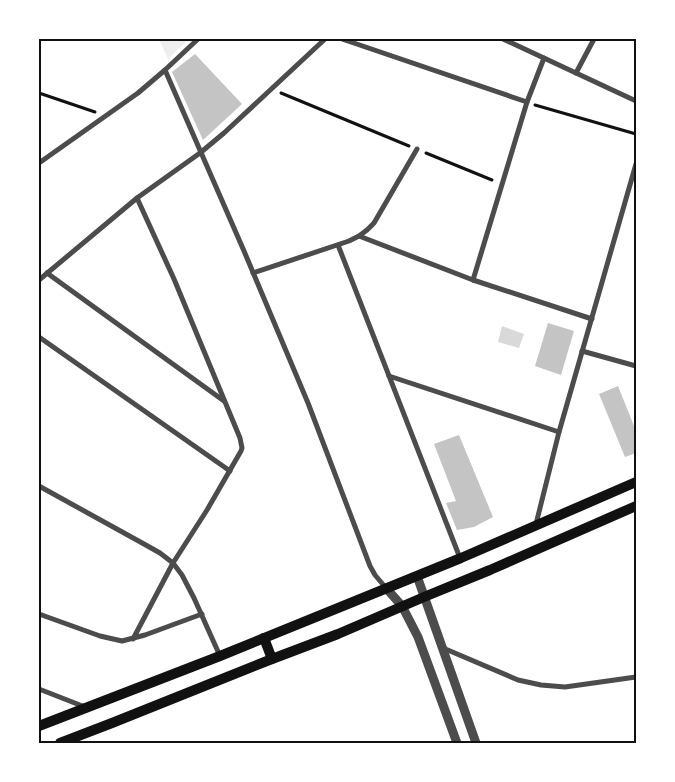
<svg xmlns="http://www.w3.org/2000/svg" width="675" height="782" viewBox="0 0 675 782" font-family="'DM Sans',sans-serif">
  <rect width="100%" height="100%" fill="#fff"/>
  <path fill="#eee" d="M 159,39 L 189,39 L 168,59 Z"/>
  <path fill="#d9d9d9" d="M 502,326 L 524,334 L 519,348 L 498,342 Z"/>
  <g fill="#c4c4c4">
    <path d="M 195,54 L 242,104 L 203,140 L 172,72 Z"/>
    <path d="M 548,323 L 574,331 L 561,375 L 535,366 Z"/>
    <path d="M 618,386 L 636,431 L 636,453 L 625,457 L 599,394 Z"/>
    <path d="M 459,435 L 493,517 L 474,527 L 457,530 L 446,503 L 456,501 L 434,444 Z"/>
  </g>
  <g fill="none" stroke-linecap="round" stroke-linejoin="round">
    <g stroke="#111" stroke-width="3">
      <path d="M 39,93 L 95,112"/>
      <path d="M 281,93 L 409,146"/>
      <path d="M 535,105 L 636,134"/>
      <path d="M 426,153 L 492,180"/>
    </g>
    <g stroke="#4c4c4c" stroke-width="5">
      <path d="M 342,39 L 527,102"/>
      <path d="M 503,39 L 636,101"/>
      <path d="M 165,70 L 244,251 L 308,403 L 370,566 L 375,575 L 386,588"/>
      <path d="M 576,73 L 594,39"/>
      <path d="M 39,163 L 138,93 L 165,70 L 198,39"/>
      <path d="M 359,236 L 473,280 L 592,319"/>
      <path d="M 338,245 L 460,558"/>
      <path d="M 47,273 L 224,401"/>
      <path d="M 253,273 L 349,241 L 359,236 L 367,230 L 374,223 L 417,149"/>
      <path d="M 39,280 L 137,198 L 200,153 L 224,133 L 325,39"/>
      <path d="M 473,280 L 527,102 L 544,58"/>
      <path d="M 39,337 L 230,471"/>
      <path d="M 582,351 L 636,366"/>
      <path d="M 389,376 L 559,432"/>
      <path d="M 39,486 L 144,544 L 160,553 L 173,563 L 182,575 L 194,598 L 220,656"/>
      <path d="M 536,524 L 559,432 L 636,164"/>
      <path d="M 39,614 L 100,636 L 122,641 L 145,635 L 202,614"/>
      <path d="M 133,639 L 173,563 L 207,510 L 241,451 L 242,448 L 240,438 L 174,279 L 137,198"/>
      <path d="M 443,648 L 518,680 L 541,685 L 565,687 L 636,677"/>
      <path d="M 39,689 L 85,707"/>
    </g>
    <g stroke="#4c4c4c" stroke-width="9">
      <path d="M 417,576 L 476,743"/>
      <path d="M 386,588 L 402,606 L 418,637 L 457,743"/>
    </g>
    <g stroke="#111" stroke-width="10">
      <path d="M 264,638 L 272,659"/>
      <path d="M 39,726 L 220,656 L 461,558 L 636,482"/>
      <path d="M 60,743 L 112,723 L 272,659 L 338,634 L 424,597 L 490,570 L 636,506"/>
    </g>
  </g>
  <rect width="675" height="782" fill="none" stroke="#ffffff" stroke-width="80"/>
  <rect x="40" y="40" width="595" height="702" fill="none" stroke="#111" stroke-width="2"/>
</svg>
